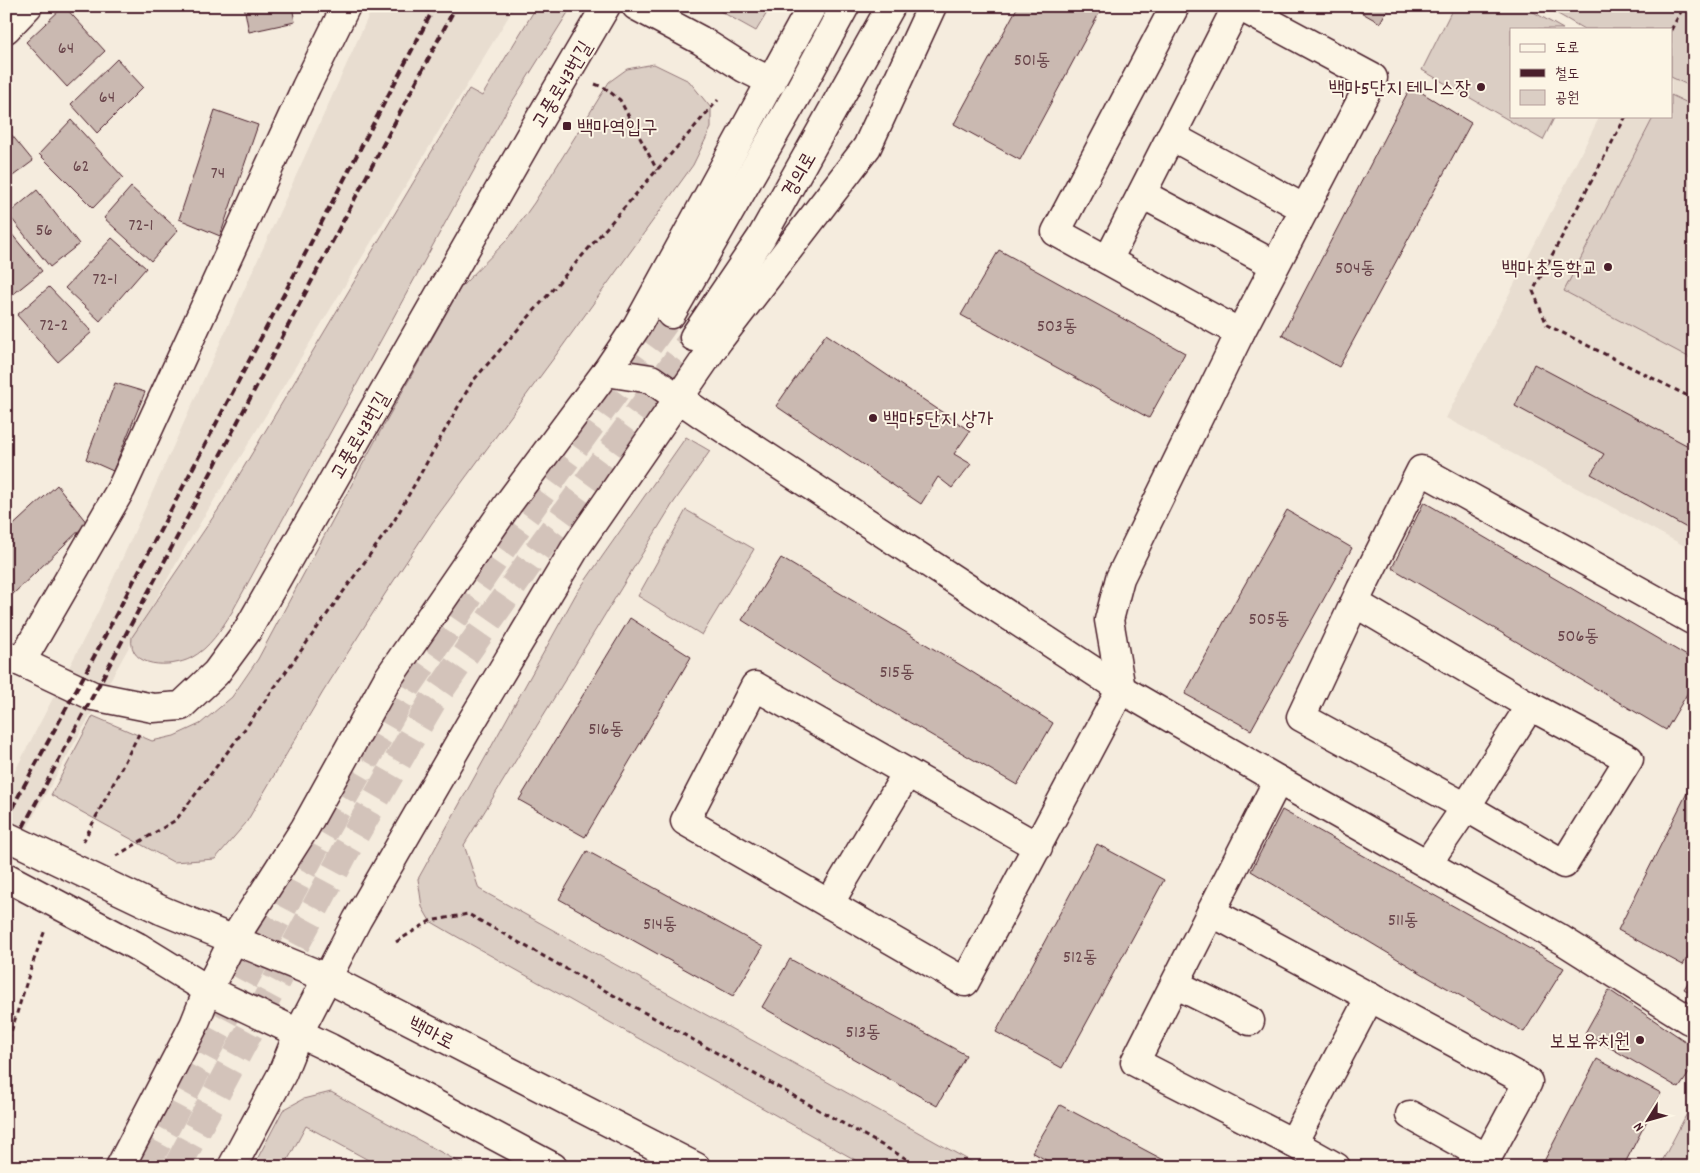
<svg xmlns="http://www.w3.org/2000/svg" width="1700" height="1173" viewBox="0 0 1700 1173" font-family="Dekko,'Poor Story',sans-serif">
  <rect width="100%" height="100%" fill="#f5ecde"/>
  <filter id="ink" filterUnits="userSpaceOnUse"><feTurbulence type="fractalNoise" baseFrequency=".02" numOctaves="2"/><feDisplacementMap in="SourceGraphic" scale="10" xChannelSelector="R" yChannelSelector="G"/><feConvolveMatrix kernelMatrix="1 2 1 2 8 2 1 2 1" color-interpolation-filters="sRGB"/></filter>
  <g filter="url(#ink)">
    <g fill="#e8ddd0">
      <path d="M 373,6 L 515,6 L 185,548 L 35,813 L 6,872 L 6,788 L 98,612 Z"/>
      <path d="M 1671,77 L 1694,88 L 1694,551 L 1446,418 L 1600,116 L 1671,116 Z"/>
    </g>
    <g fill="#dbcec4" stroke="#927678">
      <path d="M 537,6 L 572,6 L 507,110 L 232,612 C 221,629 210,648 191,658 C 172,668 127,669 132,637 L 220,507 L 469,89 L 482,96 Z"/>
      <path d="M 711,6 L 771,6 L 756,31 Z"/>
      <path d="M 1454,6 L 1523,6 L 1563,29 L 1511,29 L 1511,116 L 1555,116 L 1543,140 L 1422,70 Z"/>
      <path d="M 1544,6 L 1694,6 L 1694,88 L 1671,77 L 1671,29 L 1584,29 Z"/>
      <path d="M 654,64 L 689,81 L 711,108 L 711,128 L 693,165 L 559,351 L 432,523 L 385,594 L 323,692 L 246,823 L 215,859 L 173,862 L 51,795 L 93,716 L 152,741 L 174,736 L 200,724 L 232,697 L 258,659 L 381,430 L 461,287 L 509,238 L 534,203 L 609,82 L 627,69 Z"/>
      <path d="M 1671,95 L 1694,106 L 1694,360 L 1564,291 L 1654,116 L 1671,116 Z"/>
      <path d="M 686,437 L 710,451 L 672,505 L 464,845 L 479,889 L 981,1167 L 868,1167 L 454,935 L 430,921 L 422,907 L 418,879 L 576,594 Z"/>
      <path d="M 686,510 L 754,549 L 702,635 L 638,596 Z"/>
      <path d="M 331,1092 L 468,1167 L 381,1167 L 306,1126 L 284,1167 L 253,1167 L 283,1110 L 303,1099 Z"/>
      <path d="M 1694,1100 L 1694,1167 L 1659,1167 Z"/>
    </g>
    <g fill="#cab9b1" stroke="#4a1f2b">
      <path d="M 64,6 L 105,51 L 67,87 L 26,42 Z"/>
      <path d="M 244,6 L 292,6 L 295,22 L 249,32 Z"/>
      <path d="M 1018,6 L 1103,6 L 1020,160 L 954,124 Z"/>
      <path d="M 1350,6 L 1389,6 L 1380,23 Z"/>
      <path d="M 117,59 L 143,87 L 97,133 L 71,104 Z"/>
      <path d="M 1411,86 L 1471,123 L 1339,367 L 1282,335 Z"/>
      <path d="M 215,110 L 258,125 L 220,236 L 179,219 Z"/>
      <path d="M 71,120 L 123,177 L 93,208 L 39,154 Z"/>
      <path d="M 6,128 L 33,161 L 6,181 Z"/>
      <path d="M 131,187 L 178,230 L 151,261 L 104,218 Z"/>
      <path d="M 37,190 L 79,244 L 50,267 L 8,214 Z"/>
      <path d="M 6,227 L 42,271 L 6,300 Z"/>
      <path d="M 112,238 L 146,268 L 100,321 L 65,288 Z"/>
      <path d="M 999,250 L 1185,353 L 1149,418 L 961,315 Z"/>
      <path d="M 49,287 L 92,332 L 58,362 L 17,315 Z"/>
      <path d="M 826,334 L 970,431 L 954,454 L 971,464 L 952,488 L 938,477 L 921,504 L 776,406 Z"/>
      <path d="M 1534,364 L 1694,449 L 1694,532 L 1591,474 L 1604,454 L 1515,406 Z"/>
      <path d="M 115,383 L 145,392 L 113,471 L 86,459 Z"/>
      <path d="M 57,485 L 87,523 L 11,596 L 6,590 L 6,532 Z"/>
      <path d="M 1424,502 L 1694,660 L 1694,682 L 1666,730 L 1392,568 Z"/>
      <path d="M 1287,510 L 1352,548 L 1251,730 L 1185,694 L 1236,600 Z"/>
      <path d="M 781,558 L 964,667 L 1053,723 L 1017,785 L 830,676 L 742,620 Z"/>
      <path d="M 630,618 L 691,657 L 585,837 L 519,800 Z"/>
      <path d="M 1694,779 L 1694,945 L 1683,965 L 1618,930 Z"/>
      <path d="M 1282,810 L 1564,968 L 1524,1032 L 1426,976 L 1251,871 Z"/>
      <path d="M 1097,844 L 1164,880 L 1062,1068 L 996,1032 Z"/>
      <path d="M 587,851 L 763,947 L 733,996 L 559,899 Z"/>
      <path d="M 790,959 L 966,1055 L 937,1106 L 762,1007 Z"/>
      <path d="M 1694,973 L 1694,995 L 1684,989 Z"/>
      <path d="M 1609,990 L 1694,1047 L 1694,1066 L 1679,1088 L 1585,1033 Z"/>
      <path d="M 1597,1059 L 1661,1093 L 1623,1167 L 1541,1167 Z"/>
      <path d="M 1060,1105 L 1177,1167 L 1058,1167 L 1032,1152 Z"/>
    </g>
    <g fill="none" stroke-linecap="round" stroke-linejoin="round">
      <g stroke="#d3c3ba" stroke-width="28" stroke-dasharray="28 14" stroke-linecap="butt">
        <path d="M 145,1167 L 319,840 L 408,686 L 508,540 L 671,314"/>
        <path d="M 177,1167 L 344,854 L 432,702 L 534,556 L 694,337"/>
      </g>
      <defs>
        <g id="minor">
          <path d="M 636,6 L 700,40 L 744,68 L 772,82"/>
          <path d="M 1175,6 L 1056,232 L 1240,333"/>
          <path d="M 6,29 L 28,6"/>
          <path d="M 1171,136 L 1305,209"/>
          <path d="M 1142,194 L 1275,265"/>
          <path d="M 1108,260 L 1237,6"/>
          <path d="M 606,372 L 651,379 L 700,413 L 1121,689 L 1278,780 L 1562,940 L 1689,1020"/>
          <path d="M 1355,603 L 1530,706 L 1629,759 L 1564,864 L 1466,807 L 1301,717 L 1361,589 L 1421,470 L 1692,620"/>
          <path d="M 6,655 L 93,696 L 153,708 L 181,706 L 216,673 L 247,631 L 534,129 L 606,6"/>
          <path d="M 21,662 L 121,489 L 306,87 L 346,6"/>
          <path d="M 1278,780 L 1135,1062 L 1293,1143 L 1336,1167"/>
          <path d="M 1038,847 L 755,686 L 685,821 L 965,982 L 1121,689 L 1109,620 L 1120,578 L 1240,333 L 1373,78 L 1239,6"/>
          <path d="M 1427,864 L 1466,807 L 1530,706"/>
          <path d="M 829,904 L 907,773"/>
          <path d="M 1211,912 L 1528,1082 L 1482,1167"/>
          <path d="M 1175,984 L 1250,1021"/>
          <path d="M 1410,1115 L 1487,1158"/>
          <path d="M 1293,1143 L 1370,997"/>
        </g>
        <g id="major">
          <path d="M 671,314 L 799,91 L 845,6"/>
          <path d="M 694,337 L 761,238 L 891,6"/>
          <path d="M 161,910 L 327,978 L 696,1167"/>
          <path d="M 138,947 L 208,990 L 330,1048 L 553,1167"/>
          <path d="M 120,1167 L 194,1025 L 208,990 L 234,939 L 305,828 L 387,680 L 508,504 L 606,372 L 637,326 L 812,6"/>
          <path d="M 232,1167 L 282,1074 L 298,1034 L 357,920 L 469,726 L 576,547 L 718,341 L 867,147 L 932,6"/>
        </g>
      </defs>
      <use href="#minor" stroke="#4a1f2b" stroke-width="31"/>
      <use href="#major" stroke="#4a1f2b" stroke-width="31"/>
      <g stroke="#4a1f2b" stroke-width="3" stroke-dasharray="5 4" stroke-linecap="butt">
        <path d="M 1671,30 L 1684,6"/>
        <path d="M 595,84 L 605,88 L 620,100 L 657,170"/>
        <path d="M 1626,116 L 1533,291 L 1547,325 L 1694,399"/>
        <path d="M 83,842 L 139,734"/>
        <path d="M 116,856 L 176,820 L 244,730 L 394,521 L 472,382 L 718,100"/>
        <path d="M 396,942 L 430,921 L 468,914 L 921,1167"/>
        <path d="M 6,1048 L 32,965 L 45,930"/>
      </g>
      <use href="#minor" stroke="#fcf5e5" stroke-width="28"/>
      <use href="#major" stroke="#fcf5e5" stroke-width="28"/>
      <g stroke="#4a1f2b" stroke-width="4" stroke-dasharray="8 4" stroke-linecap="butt">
        <path d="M 6,819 L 87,670 L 435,6"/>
        <path d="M 6,859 L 152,585 L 456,6"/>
      </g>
      <defs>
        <g id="major-bridge">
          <path d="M 6,836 L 161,910"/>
          <path d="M 6,877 L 138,947"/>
        </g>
      </defs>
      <use href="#major-bridge" stroke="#4a1f2b" stroke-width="31" stroke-linecap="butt"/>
      <use href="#major-bridge" stroke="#fcf5e5" stroke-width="28"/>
    </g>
  </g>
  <g fill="#4a1f2b" stroke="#fcf5e5" stroke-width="2">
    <circle cx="1481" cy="87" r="5"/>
    <rect x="562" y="121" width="10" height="10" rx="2.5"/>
    <circle cx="1608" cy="267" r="5"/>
    <circle cx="873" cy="418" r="5"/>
    <circle cx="1640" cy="1040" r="5"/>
  </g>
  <g text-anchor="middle" stroke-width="4" stroke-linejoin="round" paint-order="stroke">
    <g font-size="18" fill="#6a464c">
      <text x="66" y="53">64</text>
      <text x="1032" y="65">501동</text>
      <text x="107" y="102">64</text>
      <text x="81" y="171">62</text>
      <text x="218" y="178">74</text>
      <text x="141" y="230">72-1</text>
      <text x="44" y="235">56</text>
      <text x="1355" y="273">504동</text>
      <text x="105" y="284">72-1</text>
      <text x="54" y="330">72-2</text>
      <text x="1057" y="331">503동</text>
      <text x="1269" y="624">505동</text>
      <text x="1578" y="641">506동</text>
      <text x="897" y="677">515동</text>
      <text x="606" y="734">516동</text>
      <text x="1403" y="925">511동</text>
      <text x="660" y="929">514동</text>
      <text x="1080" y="962">512동</text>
      <text x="863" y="1037">513동</text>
    </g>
    <g font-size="20" fill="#4a1f2b" stroke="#fcf5e5">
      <text transform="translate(561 84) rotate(-59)" y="7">고풍로43번길</text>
      <text transform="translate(798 174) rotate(-60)" y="7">경의로</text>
      <text transform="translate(359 435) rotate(-60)" y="7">고풍로43번길</text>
      <text transform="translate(432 1032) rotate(27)" y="7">백마로</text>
    </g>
    <g font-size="20" fill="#4a1f2b" stroke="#fcf5e5" text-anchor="end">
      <text x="1471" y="94">백마5단지 테니스장</text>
      <text x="577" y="133" text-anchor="start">백마역입구</text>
      <text x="1598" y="274">백마초등학교</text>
      <text x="883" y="425" text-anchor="start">백마5단지 상가</text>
      <text x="1630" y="1047">보보유치원</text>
    </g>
  </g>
  <rect width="1700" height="1173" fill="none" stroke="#fcf5e5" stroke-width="25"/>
  <rect x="12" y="12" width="1675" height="1148" fill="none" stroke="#4a1f2b" stroke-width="2" filter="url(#ink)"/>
  <rect x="1510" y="28" width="162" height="90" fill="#fcf5e5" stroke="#b59f9b"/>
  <rect x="1520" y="44" width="25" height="8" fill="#fcf5e5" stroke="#b59f9b"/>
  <text x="1555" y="52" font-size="15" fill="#4a1f2b">도로</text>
  <rect x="1520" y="69" width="25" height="8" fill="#4a1f2b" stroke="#b59f9b"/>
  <text x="1555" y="78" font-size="15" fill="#4a1f2b">철도</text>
  <rect x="1520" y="90" width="25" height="15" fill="#dbcec4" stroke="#b59f9b"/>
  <text x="1555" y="102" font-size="15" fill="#4a1f2b">공원</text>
  <g transform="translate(1648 1120) rotate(233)" stroke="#fcf5e5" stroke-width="4" paint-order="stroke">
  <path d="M0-4L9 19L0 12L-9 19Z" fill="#4a1f2b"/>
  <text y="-8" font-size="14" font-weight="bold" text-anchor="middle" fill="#4a1f2b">N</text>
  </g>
</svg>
